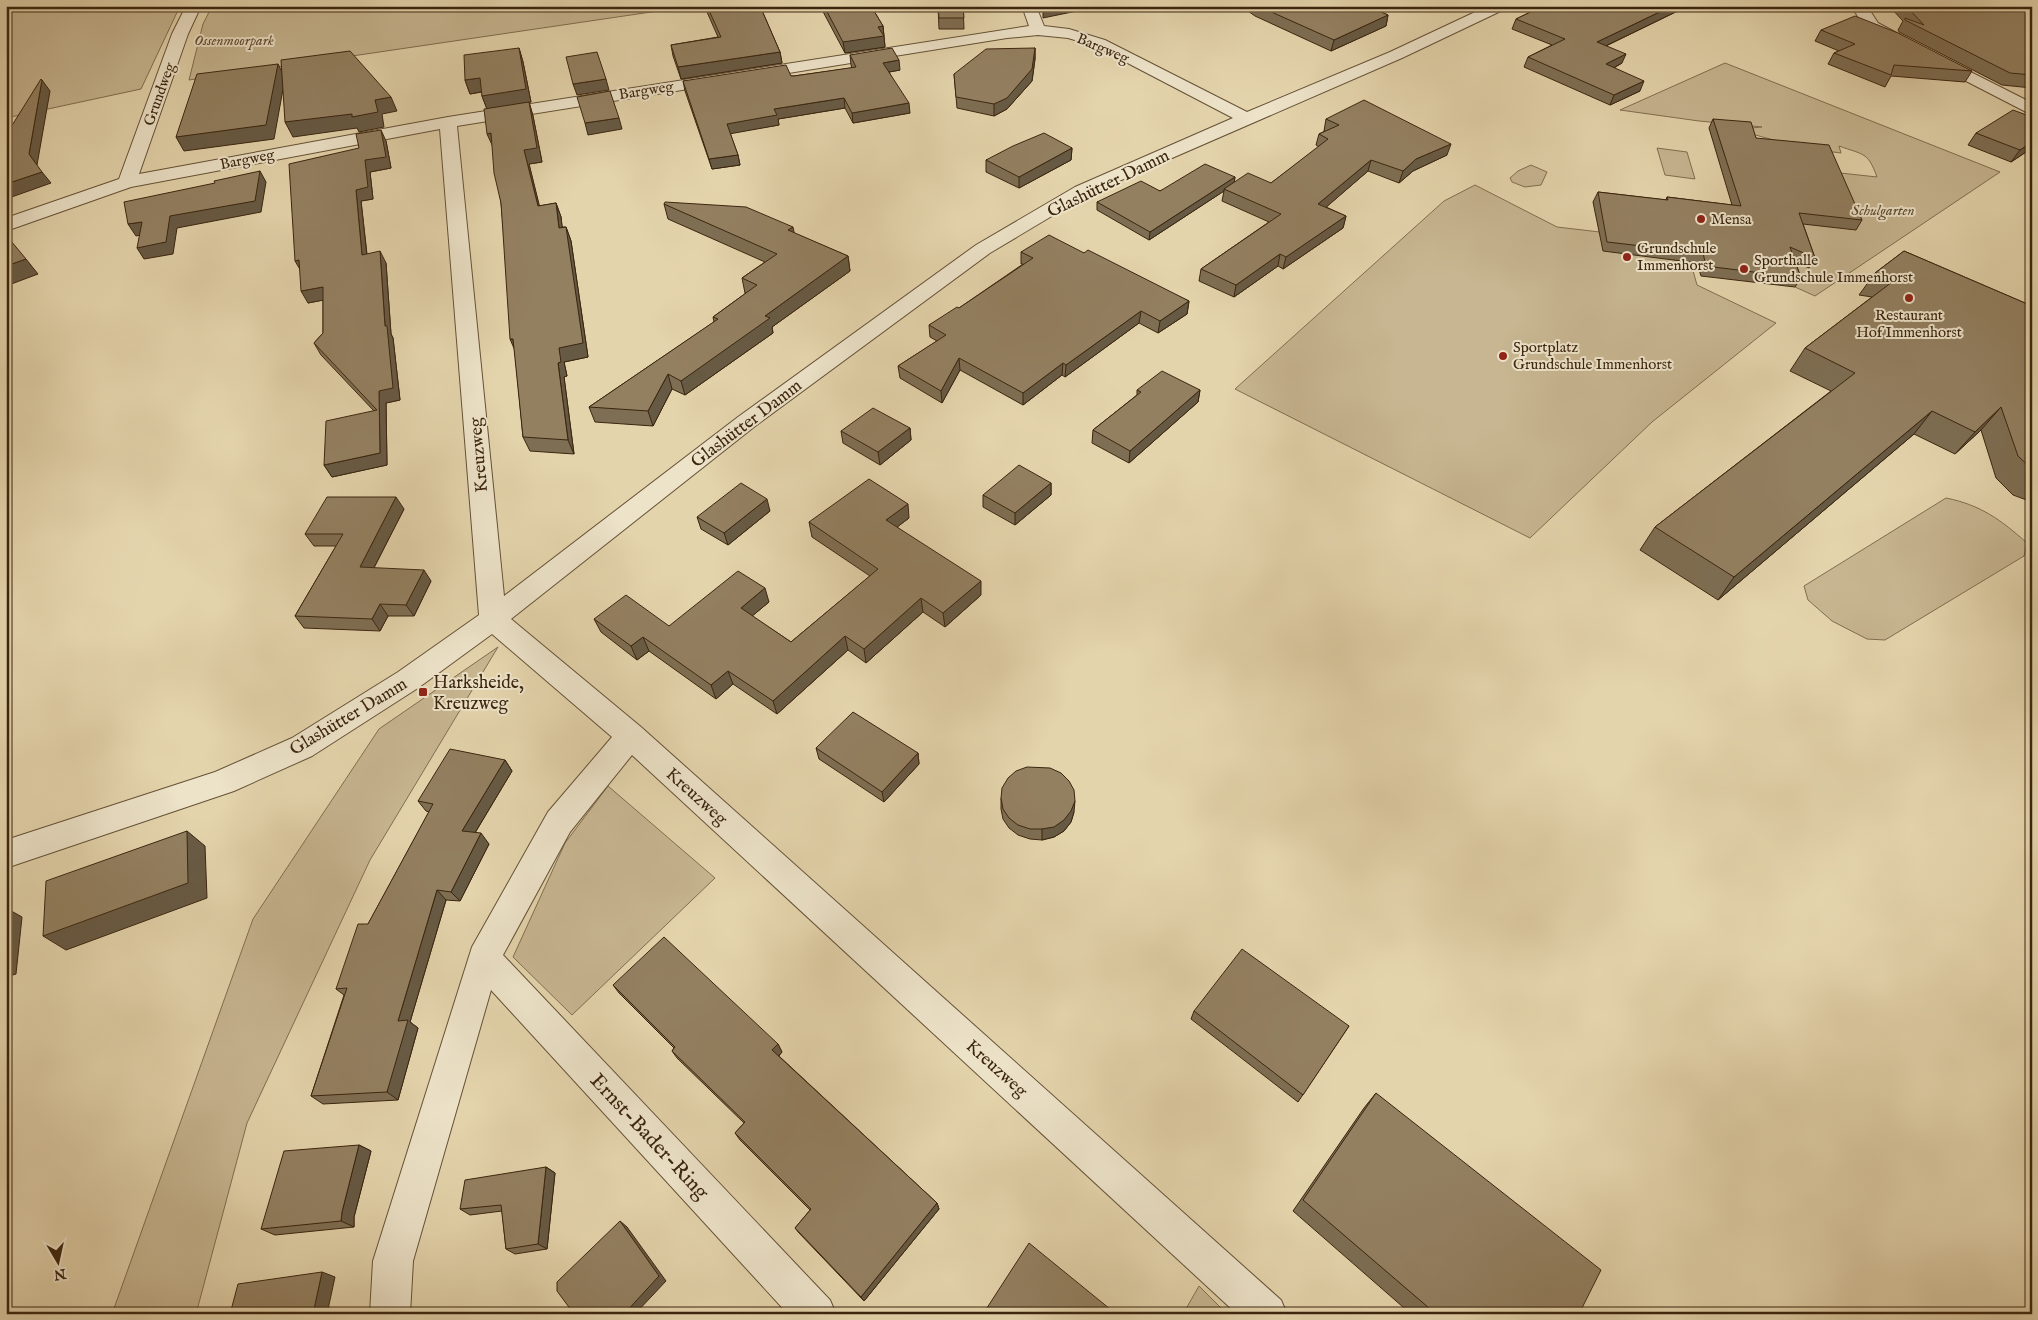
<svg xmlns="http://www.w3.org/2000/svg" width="2038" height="1320" viewBox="0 0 2038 1320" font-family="'IM FELL English',serif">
  <rect width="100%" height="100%" fill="#e4d4ac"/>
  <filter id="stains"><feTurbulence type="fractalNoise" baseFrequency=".004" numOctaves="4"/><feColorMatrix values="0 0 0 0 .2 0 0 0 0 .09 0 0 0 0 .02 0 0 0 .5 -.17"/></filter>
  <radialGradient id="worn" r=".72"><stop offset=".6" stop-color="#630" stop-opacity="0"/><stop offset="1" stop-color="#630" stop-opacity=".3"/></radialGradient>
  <g fill="#c7b691" stroke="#816e50">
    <path d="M 6,6 L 180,6 L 141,89 L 6,118 Z"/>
    <path d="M 212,6 L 692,6 L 189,80 L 203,24 Z"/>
    <path d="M 1725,63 L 2000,172 L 1815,296 L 1795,287 L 1786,262 L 1807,265 L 1785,167 L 1877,177 C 1868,152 1864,155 1839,146 L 1841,153 L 1802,148 L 1752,134 L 1751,128 L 1762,127 L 1699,121 L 1620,110 Z"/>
    <path d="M 1657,148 L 1687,152 L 1695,179 L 1665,175 Z"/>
    <path d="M 1531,165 L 1547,172 L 1541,185 L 1525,187 L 1512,182 L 1510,178 L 1518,171 Z"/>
    <path d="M 1475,185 L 1557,227 L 1685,242 L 1697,285 L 1776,323 L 1652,422 L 1530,538 L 1235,389 L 1444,201 Z"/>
    <path d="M 1946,498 C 1981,505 2001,520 2027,543 L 2024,556 L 1885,640 L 1867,639 L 1832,621 L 1808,600 L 1804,586 Z"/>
    <path d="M 498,647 L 370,860 L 247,1123 L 196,1314 L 112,1314 L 253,919 L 379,729 Z"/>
    <path d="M 608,786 L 715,878 L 572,1015 L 513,957 L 565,843 Z"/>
    <path d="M 1199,1286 L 1227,1314 L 1183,1314 Z"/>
  </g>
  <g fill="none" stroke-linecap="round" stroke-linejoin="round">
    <defs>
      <g id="street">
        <path d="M 186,6 L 201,6 L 188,34 L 139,174 L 448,117 L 1029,26 L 1022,6 L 1036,6 L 1044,26 L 1069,29 L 1105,40 L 1247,112 L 1390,52 L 1488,6 L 1507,6 L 1505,9 L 1402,58 L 1087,195 L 990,253 L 754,427 L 511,619 L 641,727 L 1281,1300 L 1287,1314 L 1237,1314 L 632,755 L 570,832 L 503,955 L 830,1300 L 836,1314 L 788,1314 L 491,990 L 413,1261 L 410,1314 L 370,1314 L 373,1261 L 472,947 L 548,812 L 612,737 L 492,634 L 418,688 L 312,756 L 234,791 L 6,868 L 6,840 L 215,772 L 292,738 L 398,672 L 479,615 L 440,129 L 131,187 L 6,231 L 6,218 L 119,179 L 172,34 ZM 1038,35 L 1068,38 L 1095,46 L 1233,118 L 1075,187 L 976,245 L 738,417 L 504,596 L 457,126 L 1007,38 Z"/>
        <path d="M 1852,6 L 1867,6 L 1878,23 L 1906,38 L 1909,41 L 1906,44 C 1897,47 1872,35 1865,27 C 1860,21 1856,13 1852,6 Z"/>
        <path d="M 1937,55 L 2032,103 L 2032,115 L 1931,63 L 1929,60 L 1931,57 Z"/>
      </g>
    </defs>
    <use href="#street" stroke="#655136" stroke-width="2"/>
    <use href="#street" fill="#ede3c9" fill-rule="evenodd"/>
  </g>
  <g fill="#7e6e53" stroke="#3b250f">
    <path d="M 705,6 L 760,6 L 780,52 L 782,63 L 681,79 L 673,56 L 671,45 L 718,37 L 707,12 Z"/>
    <path d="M 820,6 L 871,6 L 883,26 L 885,47 L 845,53 Z"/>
    <path d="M 938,6 L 963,6 L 964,29 L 939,29 Z"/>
    <path d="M 1241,6 L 1367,6 L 1388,15 L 1386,26 L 1331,51 L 1255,16 Z"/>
    <path d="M 1543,6 L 1688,6 L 1606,46 L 1622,63 L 1614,68 L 1640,91 L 1610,105 L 1524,67 L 1528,57 L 1552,45 L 1512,29 L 1516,19 Z"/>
    <path d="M 1748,6 L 1772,6 L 1760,11 Z"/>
    <path d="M 1889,6 L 2017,6 L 2020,10 L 2022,10 L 2019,6 L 2032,6 L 2032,88 L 2002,85 L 1899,32 L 1898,30 L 1903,21 Z"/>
    <path d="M 1821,30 L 1972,71 L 1965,82 L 1891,76 L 1885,87 L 1828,64 L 1834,53 L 1839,51 L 1815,41 Z"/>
    <path d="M 519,48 L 523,62 L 531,102 L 529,102 L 533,116 L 542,162 L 529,164 L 539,206 L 556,203 L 561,217 L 562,227 L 566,227 L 571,241 L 588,357 L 564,362 L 567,376 L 564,377 L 574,454 L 530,451 L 523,437 L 501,203 L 487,109 L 482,96 L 482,92 L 470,94 L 465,80 Z"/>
    <path d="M 1035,48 L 1035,59 L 1032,81 L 1007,109 L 994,116 L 957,108 L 954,74 Z"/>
    <path d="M 850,55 L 900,70 L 889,72 L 910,113 L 853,123 L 845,108 L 778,119 L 779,125 L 730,133 L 738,155 L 740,165 L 712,169 L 685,91 L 683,81 L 791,76 L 794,76 L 852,68 L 851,65 Z"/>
    <path d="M 1326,119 L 1447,155 L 1413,171 L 1399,183 L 1368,171 L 1326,207 L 1346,216 L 1343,228 L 1283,269 L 1278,266 L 1234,297 L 1199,281 L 1201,269 L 1269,222 L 1222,201 L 1224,191 L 1149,240 L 1097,210 L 1097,202 L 1235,177 L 1234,182 L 1271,183 L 1319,147 L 1316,145 L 1319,134 L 1325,131 L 1324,131 Z"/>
    <path d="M 1713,119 L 1756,138 L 1862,220 L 1856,230 L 1803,224 L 1815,258 L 1809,268 L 1795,261 L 1801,278 L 1795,287 L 1701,276 L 1697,263 L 1603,251 L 1593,202 L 1598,192 L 1666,200 L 1667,197 L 1732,205 L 1709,128 Z"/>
    <path d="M 1976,133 L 2032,148 L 2011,162 L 1968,145 Z"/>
    <path d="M 386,141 L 391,168 L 370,172 L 373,199 L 361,201 L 367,254 L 386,263 L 391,334 L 393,338 L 400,400 L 386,403 L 387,465 L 332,477 L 324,465 L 374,411 L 321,355 L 314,343 L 323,333 L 323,300 L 308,303 L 359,148 Z"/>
    <path d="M 1072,148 L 1071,160 L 1019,188 L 986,172 L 986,160 Z"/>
    <path d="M 664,204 L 794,233 L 848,256 L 850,271 L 772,327 L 773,333 L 685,395 L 672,389 L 653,426 L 595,422 L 589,407 L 714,322 L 713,317 L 746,293 L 745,293 L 742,278 L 765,262 L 668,219 Z"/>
    <path d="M 1904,251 L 2032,306 L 2032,502 L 2013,495 L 1996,478 L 1981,430 L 1955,454 L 1914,434 L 1718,600 L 1640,550 L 1655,527 L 1831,391 L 1790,371 L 1805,348 L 1872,297 L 1859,295 L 1875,273 Z"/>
    <path d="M 1021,252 L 1084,253 L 1189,301 L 1187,314 L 1158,333 L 1139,323 L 1065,377 L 1062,375 L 1023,405 L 960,370 L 942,403 L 900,378 L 898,366 L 937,341 L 930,337 L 929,325 L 959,308 L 1023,264 L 1021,264 Z"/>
    <path d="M 1137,390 L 1200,390 L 1198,402 L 1129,463 L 1092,443 L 1093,430 L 1137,395 Z"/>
    <path d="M 910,428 L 911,440 L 880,465 L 843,443 L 841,431 Z"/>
    <path d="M 1051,483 L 1051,495 L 1015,525 L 983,507 L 983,495 Z"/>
    <path d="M 404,509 L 374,568 L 431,581 L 414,616 L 388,616 L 380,631 L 304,628 L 295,616 L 336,546 L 314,546 L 305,534 Z"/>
    <path d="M 770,511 L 728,545 L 701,529 L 697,517 Z"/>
    <path d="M 909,518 L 897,527 L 981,595 L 945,627 L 923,612 L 866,663 L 848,650 L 777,714 L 733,684 L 716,699 L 649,651 L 637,660 L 601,632 L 594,619 L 669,626 L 769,602 L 752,616 L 791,642 L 870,576 L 812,537 L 809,522 Z"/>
    <path d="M 816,748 L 918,753 L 919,764 L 884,802 L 819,759 Z"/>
    <path d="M 505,760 L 512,771 L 475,833 L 489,844 L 460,901 L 446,900 L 410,1022 L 418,1028 L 398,1100 L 323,1104 L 311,1096 L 344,995 L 336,989 L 368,924 L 429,812 L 426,811 L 418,801 Z"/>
    <path d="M 1001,798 L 1074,812 L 1071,822 L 1064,831 L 1054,837 L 1042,840 L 1030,839 L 1018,835 L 1009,828 L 1003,819 L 1001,809 Z"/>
    <path d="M 613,985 L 778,1044 L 782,1052 L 779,1056 L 937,1203 L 939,1209 L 864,1301 L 799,1233 L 795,1228 L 810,1210 L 740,1140 L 735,1133 L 744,1123 L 677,1058 L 672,1051 L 674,1048 L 619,993 Z"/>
    <path d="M 1194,1011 L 1349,1026 L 1298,1102 L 1191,1019 Z"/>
    <path d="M 1376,1093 L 1579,1314 L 1411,1314 L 1293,1211 L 1364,1108 Z"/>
    <path d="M 359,1145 L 371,1151 L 354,1217 L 354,1227 L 275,1235 L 261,1229 Z"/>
    <path d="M 546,1167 L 555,1173 L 547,1249 L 515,1254 L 506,1249 L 502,1211 L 470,1215 L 460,1209 Z"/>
  </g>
  <g fill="#675a44" stroke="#3b250f">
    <path d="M 1051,6 L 1101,6 L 1043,18 L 1043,8 Z"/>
    <path d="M 1672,6 L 1688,6 L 1593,52 L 1597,42 Z"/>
    <path d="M 1763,6 L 1772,6 L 1760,11 Z"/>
    <path d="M 1388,15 L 1386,26 L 1331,51 L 1334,40 Z"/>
    <path d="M 883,26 L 885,47 L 845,53 L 843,42 L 878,27 Z"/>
    <path d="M 519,48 L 523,62 L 531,102 L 487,109 L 482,96 Z"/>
    <path d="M 1035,48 L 1035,59 L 1032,81 L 1007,109 L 994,116 L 994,104 Z"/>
    <path d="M 780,52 L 782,63 L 681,79 L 678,67 Z"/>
    <path d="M 1626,54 L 1622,63 L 1602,74 L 1606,64 Z"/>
    <path d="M 899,60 L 900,70 L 884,73 L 883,63 Z"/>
    <path d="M 278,64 L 285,78 L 274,139 L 184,151 L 176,137 Z"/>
    <path d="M 480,78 L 485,91 L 470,94 L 465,80 Z"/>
    <path d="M 606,79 L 609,90 L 577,95 L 573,84 Z"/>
    <path d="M 42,80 L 50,91 L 37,165 L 29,154 Z"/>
    <path d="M 1644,81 L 1640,91 L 1610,105 L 1614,95 Z"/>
    <path d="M 391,97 L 397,111 L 382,114 L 384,127 L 359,132 L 357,128 L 293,137 L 285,122 L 375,100 Z"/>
    <path d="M 844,98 L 845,108 L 778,119 L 779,125 L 729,134 L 727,124 L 774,109 Z"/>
    <path d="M 529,102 L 533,116 L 542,162 L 529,164 L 543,220 L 538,206 L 524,150 Z"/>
    <path d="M 909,103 L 910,113 L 853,123 L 852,113 Z"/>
    <path d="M 619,118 L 622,129 L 588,135 L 585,123 Z"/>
    <path d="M 381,130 L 386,141 L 391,168 L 370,172 L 373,199 L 361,201 L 368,266 L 362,255 L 356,190 L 365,160 Z"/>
    <path d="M 491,133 L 493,147 L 487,134 Z"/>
    <path d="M 2032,142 L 2032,148 L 2011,162 L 2020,150 Z"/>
    <path d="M 1451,144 L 1447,155 L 1413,171 L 1399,183 L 1403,171 L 1416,159 Z"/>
    <path d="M 1072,148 L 1071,160 L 1019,188 L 1019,177 Z"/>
    <path d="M 738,155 L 740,165 L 712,169 L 709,159 Z"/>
    <path d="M 1371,160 L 1368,171 L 1316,216 L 1318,204 Z"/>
    <path d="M 260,171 L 266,182 L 261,212 L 177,228 L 173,254 L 144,259 L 137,248 L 170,216 Z"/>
    <path d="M 42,172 L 51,183 L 6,199 L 6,184 Z"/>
    <path d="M 1235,177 L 1234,185 L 1224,189 L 1224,191 L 1149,240 L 1150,232 Z"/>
    <path d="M 556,203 L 561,217 L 564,242 L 559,228 Z"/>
    <path d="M 1346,216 L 1343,228 L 1283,269 L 1286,257 Z"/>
    <path d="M 142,222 L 150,233 L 136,236 L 128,224 Z"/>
    <path d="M 566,227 L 571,241 L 588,357 L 564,362 L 567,376 L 564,377 L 574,454 L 568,440 L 558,363 Z"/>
    <path d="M 793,227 L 796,241 L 788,230 Z"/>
    <path d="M 380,251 L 386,263 L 391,334 L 393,338 L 400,400 L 386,403 L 387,465 L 332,477 L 324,465 L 380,453 L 379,391 L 385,326 Z"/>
    <path d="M 1280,254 L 1278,266 L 1234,297 L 1236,285 Z"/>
    <path d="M 848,256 L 850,271 L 772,327 L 773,333 L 685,395 L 681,381 L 765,316 Z"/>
    <path d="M 26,259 L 38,274 L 6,286 L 6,266 Z"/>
    <path d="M 299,260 L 302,273 L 295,261 Z"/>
    <path d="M 323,287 L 329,299 L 308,303 L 301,291 Z"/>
    <path d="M 1189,301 L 1187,314 L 1158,333 L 1160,321 Z"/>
    <path d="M 1141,311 L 1139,323 L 1065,377 L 1066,365 Z"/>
    <path d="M 510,339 L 513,339 L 516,353 Z"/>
    <path d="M 959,358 L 960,370 L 942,403 L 941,391 Z"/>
    <path d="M 1063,363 L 1062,375 L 1023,405 L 1023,393 Z"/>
    <path d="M 668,374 L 672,389 L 653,426 L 648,411 Z"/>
    <path d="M 1200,390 L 1198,402 L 1129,463 L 1130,451 Z"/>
    <path d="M 2001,407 L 1981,430 L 1955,454 L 1975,432 Z"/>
    <path d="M 1932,411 L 1914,434 L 1718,600 L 1734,577 Z"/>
    <path d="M 910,428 L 911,440 L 880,465 L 878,452 Z"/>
    <path d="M 1051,483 L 1051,495 L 1015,525 L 1015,513 Z"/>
    <path d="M 396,497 L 404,509 L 368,579 L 360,567 Z"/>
    <path d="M 767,499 L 770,511 L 728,545 L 724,533 Z"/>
    <path d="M 908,504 L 909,518 L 888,534 L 886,520 Z"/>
    <path d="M 424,570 L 431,581 L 414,616 L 406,605 Z"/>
    <path d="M 981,581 L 981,595 L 945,627 L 943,613 Z"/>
    <path d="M 765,588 L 769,602 L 745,622 L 741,608 Z"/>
    <path d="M 921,598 L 923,612 L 866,663 L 864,649 Z"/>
    <path d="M 380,604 L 388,616 L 380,631 L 372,619 Z"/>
    <path d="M 845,636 L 848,650 L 777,714 L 773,701 Z"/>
    <path d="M 643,637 L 649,651 L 637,660 L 631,646 Z"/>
    <path d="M 728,671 L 733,684 L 716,699 L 711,685 Z"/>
    <path d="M 918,753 L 919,764 L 884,802 L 882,792 Z"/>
    <path d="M 505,760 L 512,771 L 470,841 L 462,831 Z"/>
    <path d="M 1075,801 L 1074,812 L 1071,822 L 1064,831 L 1054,837 L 1042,840 L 1042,829 Z"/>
    <path d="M 187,831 L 205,846 L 207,898 L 66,950 L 43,936 Z"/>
    <path d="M 481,833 L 489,844 L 460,901 L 451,892 Z"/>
    <path d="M 437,890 L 446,900 L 410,1022 L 418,1028 L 398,1100 L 387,1092 L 398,1021 Z"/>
    <path d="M 6,908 L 22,917 L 16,974 L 6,977 Z"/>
    <path d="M 778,1044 L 782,1052 L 776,1058 L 772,1050 Z"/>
    <path d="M 359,1145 L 371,1151 L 354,1217 L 354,1227 L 341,1221 L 342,1212 Z"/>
    <path d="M 546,1167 L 555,1173 L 547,1249 L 538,1244 Z"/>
    <path d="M 937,1203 L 939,1209 L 864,1301 L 861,1297 Z"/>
    <path d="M 620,1221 L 627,1227 L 666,1281 L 635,1314 L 624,1314 Z"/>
    <path d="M 322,1272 L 335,1277 L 327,1314 L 313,1314 Z"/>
  </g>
  <g fill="#938061" stroke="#3b250f">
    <path d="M 707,6 L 760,6 L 780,52 L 678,67 L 671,45 L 721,37 Z"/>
    <path d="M 824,6 L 871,6 L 883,26 L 878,27 L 884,36 L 843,42 Z"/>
    <path d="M 938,6 L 963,6 L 964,18 L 939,18 Z"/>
    <path d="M 1258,6 L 1367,6 L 1388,15 L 1334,40 Z"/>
    <path d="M 1543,6 L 1672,6 L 1597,42 L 1626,54 L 1606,64 L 1644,81 L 1614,95 L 1528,57 L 1565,39 L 1516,19 Z"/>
    <path d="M 1906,6 L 2017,6 L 2020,10 L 2032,10 L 2032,75 L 2010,73 L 1905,20 L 1905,18 L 1924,25 Z"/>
    <path d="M 1855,16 L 1898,33 L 1972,71 L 1894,65 L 1891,75 L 1834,53 L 1855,44 L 1821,30 Z"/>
    <path d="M 519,48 L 526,89 L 482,96 L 480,78 L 465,80 L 464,55 Z"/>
    <path d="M 892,48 L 899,60 L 883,63 L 909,103 L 852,113 L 844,98 L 774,109 L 777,115 L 727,124 L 738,155 L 709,159 L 683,81 L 786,65 L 791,76 L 794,76 L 856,67 L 850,55 Z"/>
    <path d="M 1035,48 L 1032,69 L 1007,98 L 994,104 L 956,97 L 954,74 L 986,49 Z"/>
    <path d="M 350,51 L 391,97 L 375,100 L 378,112 L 352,117 L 352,114 L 285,122 L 281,60 Z"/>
    <path d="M 597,52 L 606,79 L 573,84 L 566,57 Z"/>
    <path d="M 278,64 L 266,125 L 176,137 L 197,74 Z"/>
    <path d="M 41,79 L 42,80 L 29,154 L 42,172 L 6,184 L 6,135 Z"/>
    <path d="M 610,91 L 619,118 L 585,123 L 577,97 Z"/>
    <path d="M 1364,100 L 1451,144 L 1416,159 L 1403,171 L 1371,160 L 1318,204 L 1346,216 L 1286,257 L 1280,254 L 1236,285 L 1201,269 L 1281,214 L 1224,189 L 1248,173 L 1271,183 L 1328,139 L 1319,134 L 1339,125 L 1326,119 Z"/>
    <path d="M 529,102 L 537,148 L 524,150 L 538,206 L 556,203 L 559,228 L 566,227 L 583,343 L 559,348 L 561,362 L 558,363 L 568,440 L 523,437 L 513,339 L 510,339 L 501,203 L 494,173 L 491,133 L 487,134 L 484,109 Z"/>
    <path d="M 2013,110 L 2032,117 L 2032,142 L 2020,150 L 1976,133 Z"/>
    <path d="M 1713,119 L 1751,122 L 1756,138 L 1829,145 L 1862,220 L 1799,213 L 1815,258 L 1790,247 L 1801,278 L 1706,266 L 1703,253 L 1607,242 L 1598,192 L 1668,200 L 1667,197 L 1741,206 Z"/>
    <path d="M 381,130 L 386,157 L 365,160 L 368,187 L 356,190 L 362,255 L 380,251 L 385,326 L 387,326 L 393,388 L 379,391 L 380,453 L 324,465 L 326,421 L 377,410 L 314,343 L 323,333 L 323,287 L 301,291 L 299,260 L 295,261 L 289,164 L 359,148 L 356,134 Z"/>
    <path d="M 1044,133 L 1072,148 L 1019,177 L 986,160 L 1013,146 Z"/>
    <path d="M 1205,164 L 1235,177 L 1150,232 L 1097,202 L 1141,181 L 1160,191 Z"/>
    <path d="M 260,171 L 255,201 L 170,216 L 166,242 L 137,248 L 142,222 L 128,224 L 124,202 L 215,183 L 214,181 Z"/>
    <path d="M 665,202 L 746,207 L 793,227 L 788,230 L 848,256 L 765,316 L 770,318 L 681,381 L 668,374 L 648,411 L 589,407 L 718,319 L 713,317 L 757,285 L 742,278 L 777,254 L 664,204 Z"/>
    <path d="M 6,235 L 26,259 L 6,266 Z"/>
    <path d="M 1049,235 L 1084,253 L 1088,250 L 1189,301 L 1160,321 L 1141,311 L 1066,365 L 1063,363 L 1023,393 L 959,358 L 941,391 L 898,366 L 946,335 L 929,325 L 957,307 L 959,308 L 1033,258 L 1021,252 Z"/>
    <path d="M 1904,251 L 2032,306 L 2032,469 L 2018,456 L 2001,407 L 1975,432 L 1932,411 L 1734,577 L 1655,527 L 1855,373 L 1805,348 L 1900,276 L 1875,273 Z"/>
    <path d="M 1162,371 L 1200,390 L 1130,451 L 1093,430 L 1141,392 L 1137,390 Z"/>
    <path d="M 873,408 L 910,428 L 878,452 L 841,431 Z"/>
    <path d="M 1019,465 L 1051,483 L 1015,513 L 983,495 Z"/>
    <path d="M 869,479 L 908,504 L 886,520 L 981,581 L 943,613 L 921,598 L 864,649 L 845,636 L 773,701 L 728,671 L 711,685 L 643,637 L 631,646 L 594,619 L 626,595 L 669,626 L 738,571 L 765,588 L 741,608 L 791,642 L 878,569 L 809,522 Z"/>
    <path d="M 741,483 L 767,499 L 724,533 L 697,517 Z"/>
    <path d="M 327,497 L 396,497 L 360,567 L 424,570 L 406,605 L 380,604 L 372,619 L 295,616 L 343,534 L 305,534 Z"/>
    <path d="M 853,712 L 918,753 L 882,792 L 816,748 Z"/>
    <path d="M 450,749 L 505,760 L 462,831 L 481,833 L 451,892 L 437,890 L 398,1021 L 408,1020 L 387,1092 L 311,1096 L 347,988 L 336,989 L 358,924 L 368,924 L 433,804 L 418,801 Z"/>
    <path d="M 1027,767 L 1050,768 L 1061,773 L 1069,781 L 1074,790 L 1075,801 L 1071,811 L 1064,820 L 1054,827 L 1042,829 L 1030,829 L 1018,825 L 1009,818 L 1003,809 L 1001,798 L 1002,788 L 1008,778 L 1016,771 Z"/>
    <path d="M 187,831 L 188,883 L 43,936 L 46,881 Z"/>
    <path d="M 664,937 L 778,1044 L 772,1050 L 937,1203 L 861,1297 L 795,1228 L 811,1209 L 735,1133 L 745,1122 L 672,1051 L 675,1047 L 613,985 Z"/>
    <path d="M 1242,949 L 1349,1026 L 1303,1095 L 1194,1011 Z"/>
    <path d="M 1376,1093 L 1601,1270 L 1579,1314 L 1436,1314 L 1303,1200 Z"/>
    <path d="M 359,1145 L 342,1212 L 341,1221 L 261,1229 L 284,1151 Z"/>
    <path d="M 546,1167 L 538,1244 L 506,1249 L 501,1205 L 460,1209 L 465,1180 Z"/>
    <path d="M 620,1221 L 659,1276 L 624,1314 L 574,1314 L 557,1291 L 557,1282 Z"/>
    <path d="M 1029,1243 L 1110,1309 L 1107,1314 L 983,1314 Z"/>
    <path d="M 322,1272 L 313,1314 L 230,1314 L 238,1284 Z"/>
    <path d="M 688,1310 L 691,1314 L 685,1314 Z"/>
  </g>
  <g fill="#8f2418" stroke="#ede3c9" stroke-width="2">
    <circle cx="1701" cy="219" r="5"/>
    <circle cx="1627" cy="257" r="5"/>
    <circle cx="1744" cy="269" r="5"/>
    <circle cx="1909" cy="298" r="5"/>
    <circle cx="1503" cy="356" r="5"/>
    <rect x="418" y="687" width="10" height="10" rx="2.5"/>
  </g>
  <g text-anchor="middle" stroke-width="4" stroke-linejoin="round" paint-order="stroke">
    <g font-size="15" font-style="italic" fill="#5e4930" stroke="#ede3c9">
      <text x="234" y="45">Ossenmoorpark</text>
      <text x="1883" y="215">Schulgarten</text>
    </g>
    <g font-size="15" fill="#3b250f" stroke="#ede3c9">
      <text transform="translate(1103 48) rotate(23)" y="5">Bargweg</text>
      <text transform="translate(646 90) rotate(-9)" y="5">Bargweg</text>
      <text transform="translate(159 94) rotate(-70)" y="5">Grundweg</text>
      <text transform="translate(247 159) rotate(-11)" y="5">Bargweg</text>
    </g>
    <g font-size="15" fill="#3b250f" stroke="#ede3c9" text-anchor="start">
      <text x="1711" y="224">Mensa</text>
      <text x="1637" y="253">Grundschule<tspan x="1637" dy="17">Immenhorst</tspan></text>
      <text x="1754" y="265">Sporthalle<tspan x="1754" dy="17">Grundschule Immenhorst</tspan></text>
      <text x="1909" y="320" text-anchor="middle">Restaurant<tspan x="1909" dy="17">Hof Immenhorst</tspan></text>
      <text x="1513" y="352">Sportplatz<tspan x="1513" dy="17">Grundschule Immenhorst</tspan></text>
    </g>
    <g font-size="18" fill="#3b250f" stroke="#ede3c9">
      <text transform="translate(1108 183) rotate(-26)" y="6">Glashütter Damm</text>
      <text transform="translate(746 423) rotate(-37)" y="6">Glashütter Damm</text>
      <text transform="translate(478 455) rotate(-95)" y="6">Kreuzweg</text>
      <text transform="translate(348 716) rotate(-31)" y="6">Glashütter Damm</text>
      <text transform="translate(697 796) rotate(42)" y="6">Kreuzweg</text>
      <text transform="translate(997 1068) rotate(42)" y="6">Kreuzweg</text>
    </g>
    <g font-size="18" fill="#3b250f" stroke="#ede3c9" text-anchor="start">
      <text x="433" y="688">Harksheide,<tspan x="433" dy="21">Kreuzweg</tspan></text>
    </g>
    <g font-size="21" fill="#3b250f" stroke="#ede3c9">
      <text transform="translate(650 1136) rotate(47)" y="7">Ernst-Bader-Ring</text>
    </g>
  </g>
  <rect width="2038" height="1320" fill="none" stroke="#e4d4ac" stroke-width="25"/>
  <rect x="8" y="8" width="2023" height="1305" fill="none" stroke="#3b250f" stroke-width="2.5"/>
  <rect x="12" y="12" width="2013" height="1295" fill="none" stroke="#3b250f"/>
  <g transform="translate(58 1262) rotate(171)" stroke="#ede3c9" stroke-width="4" paint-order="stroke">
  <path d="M0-4L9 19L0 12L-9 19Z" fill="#3b250f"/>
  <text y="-8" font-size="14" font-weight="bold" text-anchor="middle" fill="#3b250f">N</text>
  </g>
  <rect width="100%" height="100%" filter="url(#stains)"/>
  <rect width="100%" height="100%" fill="url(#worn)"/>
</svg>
